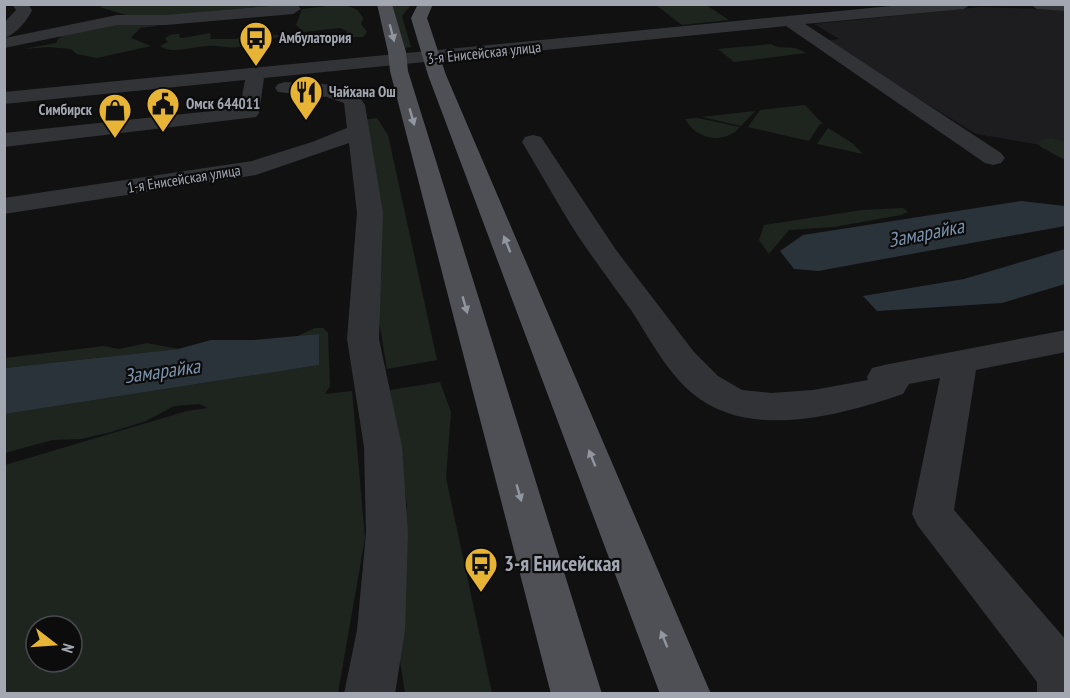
<svg xmlns="http://www.w3.org/2000/svg" width="1070" height="698" viewBox="0 0 1070 698" font-family="'PT Sans Narrow',sans-serif">
  <rect width="100%" height="100%" fill="#111112"/>
  <path fill="#1d1d1f" d="M 981,7 L 1065,10 L 1065,149 L 976,134 L 825,41 L 839,39 L 814,24 Z"/>
  <g fill="#1e251f" fill-rule="evenodd">
    <path d="M 105,4 L 290,4 L 152,17 L 126,15 L 100,7 Z"/>
    <path d="M 336,5 C 348,6 357,6 363,18 L 361,24 L 367,32 L 363,37 L 346,37 L 347,31 L 340,28 L 303,32 L 296,25 L 302,9 Z"/>
    <path d="M 391,5 L 411,5 L 402,16 L 411,47 L 405,48 Z"/>
    <path d="M 656,5 L 706,5 L 729,20 L 682,25 Z"/>
    <path d="M 155,23 L 157,26 L 140,28 L 131,38 L 151,46 L 97,58 L 77,54 L 71,49 L 48,47 L 24,49 L 56,43 L 58,39 L 63,36 L 98,26 Z"/>
    <path d="M 255,29 L 259,30 L 257,34 L 282,35 L 280,37 L 243,42 L 243,46 C 232,50 220,45 208,46 C 194,46 172,55 160,46 L 168,42 L 165,39 C 169,34 174,34 180,34 L 179,37 L 183,38 L 210,33 L 211,37 L 209,39 L 235,39 L 248,35 L 248,30 Z"/>
    <path d="M 771,44 C 781,51 790,43 806,53 L 734,62 L 718,49 Z"/>
    <path d="M 805,105 L 823,124 L 820,124 L 809,141 L 748,127 L 760,110 Z"/>
    <path d="M 755,111 L 741,126 L 702,117 Z"/>
    <path d="M 377,118 L 388,135 L 437,360 L 387,369 L 377,309 L 363,120 Z"/>
    <path d="M 697,118 L 740,127 C 724,145 697,140 685,119 Z"/>
    <path d="M 828,128 L 852,143 L 863,154 L 817,144 Z"/>
    <path d="M 1052,138 L 1065,142 L 1065,160 L 1041,147 L 1038,143 L 1041,140 Z"/>
    <path d="M 903,208 L 908,212 L 901,215 L 834,227 L 789,230 L 769,254 L 759,240 L 764,225 L 862,210 Z"/>
    <path d="M 315,328 L 323,328 L 328,333 L 330,386 L 325,394 L 352,391 L 365,538 L 338,693 L 5,693 L 5,465 L 187,411 L 208,408 L 199,404 L 174,406 L 146,421 L 111,432 L 81,439 L 52,440 L 5,453 L 5,414 L 318,365 L 319,334 L 295,337 ZM 36,626 L 72,626 L 72,662 L 36,662 Z"/>
    <path d="M 147,343 L 178,349 L 5,368 L 4,358 L 104,346 L 119,349 Z"/>
    <path d="M 440,382 L 451,412 L 446,478 L 492,693 L 405,693 L 395,628 L 407,506 L 390,390 Z"/>
  </g>
  <g fill="#2b333a">
    <path d="M 1021,201 L 1065,206 L 1065,226 L 818,271 L 794,269 L 780,251 L 803,235 Z"/>
    <path d="M 1065,249 L 1065,284 L 1002,303 L 877,311 L 863,296 L 964,279 Z"/>
    <path d="M 319,334 L 319,365 L 5,414 L 5,368 L 178,349 L 211,340 L 253,340 Z"/>
  </g>
  <g fill="none" stroke-linecap="round" stroke-linejoin="round">
    <g fill="#323337" fill-rule="evenodd">
      <path d="M 12,4 L 28,4 L 32,10 C 28,20 16,34 5,38 L 117,15 L 166,15 L 292,4 L 298,6 L 301,9 L 293,14 L 166,25 L 117,25 L 4,48 L 4,23 L 16,10 Z"/>
      <path d="M 912,4 L 971,4 L 964,9 L 805,24 L 1001,153 L 1005,158 L 1001,163 L 993,165 L 985,163 L 786,26 L 264,78 L 259,113 L 256,117 L 4,147 L 4,133 L 240,108 L 245,80 L 4,104 L 4,92 Z"/>
      <path d="M 1030,4 L 1066,4 L 1066,11 L 1037,9 Z"/>
      <path d="M 285,82 C 310,84 352,80 365,105 L 383,213 L 379,339 L 402,447 L 408,533 L 405,630 L 395,694 L 344,694 L 357,630 L 366,533 L 364,447 L 347,339 L 357,213 L 349,143 L 256,175 L 4,214 L 4,198 L 252,161 L 312,142 L 347,128 L 344,103 L 327,97 L 278,92 L 275,88 L 278,84 Z"/>
      <path d="M 533,135 L 541,137 L 616,250 L 694,352 L 718,376 L 742,390 L 771,393 L 813,390 L 868,380 L 867,377 L 872,368 L 884,365 L 1066,330 L 1066,352 L 976,370 L 954,510 L 1066,640 L 1066,694 L 1037,694 L 1037,682 L 918,526 L 912,514 L 940,378 L 909,384 L 903,394 C 841,415 750,441 693,394 C 666,371 650,339 631,310 C 613,285 595,261 578,236 C 558,205 541,173 522,142 L 525,137 Z"/>
    </g>
    <g fill="#4e5056" fill-rule="evenodd">
      <path d="M 377,4 L 392,4 L 406,52 L 408,71 L 602,694 L 551,694 L 390,71 L 388,52 Z"/>
      <path d="M 418,4 L 433,4 L 427,18 L 446,75 L 711,694 L 660,694 L 428,75 L 411,18 Z"/>
    </g>
  </g>
  <defs><path id="oneway-solid" d="M-6-.8H1V-3.2L6.5 0L1 3.2V.8H-6Z" transform="scale(1.5)"/></defs>
  <g fill="#9296a0">
    <use href="#oneway-solid" transform="translate(392 33) rotate(75)"/>
    <use href="#oneway-solid" transform="translate(412 117) rotate(74)"/>
    <use href="#oneway-solid" transform="translate(507 244) rotate(-112)"/>
    <use href="#oneway-solid" transform="translate(465 305) rotate(74)"/>
    <use href="#oneway-solid" transform="translate(592 458) rotate(-112)"/>
    <use href="#oneway-solid" transform="translate(519 493) rotate(74)"/>
    <use href="#oneway-solid" transform="translate(664 639) rotate(-112)"/>
  </g>
  <defs>
    <symbol id="bus-pin" viewBox="-11 -11 22 30"><path d="M0 17L-7.5 6A9.5 9.5 0 1 1 7.5 6Z" fill="#e7b435" stroke="#0c0c0d"/><path d="M-5-6H5V4H4V6H2V4H-2V6H-4V4H-5ZM-3.5-4V0h7V-4ZM-3.5 1.2v1.5H-2V1.2ZM2 1.2v1.5H3.5V1.2Z" fill="#111"/></symbol>
    <symbol id="restaurant-pin" viewBox="-11 -11 22 30"><path d="M0 17L-7.5 6A9.5 9.5 0 1 1 7.5 6Z" fill="#e7b435" stroke="#0c0c0d"/><path d="M-5-6h1v4h1v-4h1v4h1v-4h1v5L-1.5 .5V6h-2V.5L-5-1ZM5-6V6H3V1.5H1.5Q1.5-4 5-6Z" fill="#111"/></symbol>
    <symbol id="civic-pin" viewBox="-11 -11 22 30"><path d="M0 17L-7.5 6A9.5 9.5 0 1 1 7.5 6Z" fill="#e7b435" stroke="#0c0c0d"/><path d="M-.6-6.5H3V-4.5H.6V-3L4-1V1h2V6H-6V1h2V-1L-.6-3ZM-1.2 2.5V6h2.4V2.5Z" fill="#111"/></symbol>
    <symbol id="shop-pin" viewBox="-11 -11 22 30"><path d="M0 17L-7.5 6A9.5 9.5 0 1 1 7.5 6Z" fill="#e7b435" stroke="#0c0c0d"/><path d="M-5-2.5h2.3a2.7 3.5 0 0 1 5.4 0H5L5.5 6h-11ZM-1.5-2.5h3a1.5 2.3 0 0 0-3 0Z" fill="#111"/></symbol>
  </defs>
  <g fill-rule="evenodd">
    <use href="#bus-pin" x="237" y="19" width="38" height="52"/>
    <use href="#restaurant-pin" x="287" y="73" width="38" height="52"/>
    <use href="#civic-pin" x="144" y="85" width="38" height="52"/>
    <use href="#shop-pin" x="96" y="91" width="38" height="52"/>
    <use href="#bus-pin" x="462" y="545" width="38" height="52"/>
  </g>
  <g text-anchor="middle" stroke-width="4.5" stroke-linejoin="round" paint-order="stroke">
    <g font-size="15" font-weight="bold" fill="#a3a7b2" stroke="#0c0c0d" text-anchor="start">
      <text x="279" y="43">Амбулатория</text>
      <text x="329" y="97">Чайхана Ош</text>
      <text x="186" y="109">Омск 644011</text>
      <text x="92" y="115" text-anchor="end">Симбирск</text>
    </g>
    <g font-size="15" fill="#a3a7b2" stroke="#0c0c0d">
      <text transform="translate(484 53) rotate(-6)" y="5">3-я Енисейская улица</text>
      <text transform="translate(184 179) rotate(-9)" y="5">1-я Енисейская улица</text>
    </g>
    <g font-size="20" font-style="italic" fill="#7b93ac" stroke="#0c0c0d">
      <text transform="translate(926 233) rotate(-11)" y="7">Замарайка</text>
      <text transform="translate(162 371) rotate(-8)" y="7">Замарайка</text>
    </g>
    <g font-size="21" font-weight="bold" fill="#a3a7b2" stroke="#0c0c0d" text-anchor="start">
      <text x="504" y="571">3-я Енисейская</text>
    </g>
  </g>
  <rect width="1070" height="698" fill="none" stroke="#a3a7b2" stroke-width="12"/>
  <g transform="translate(54 644) rotate(107)"><circle r="28" fill="#0c0c0d" stroke="#484a4f" stroke-width="1.5"/>
  <path d="M0-4.5L10 22L0 15L-10 22Z" fill="#e7b435"/>
  <text y="-9" font-size="16" font-weight="bold" text-anchor="middle" fill="#a3a7b2">N</text>
  </g>
</svg>
